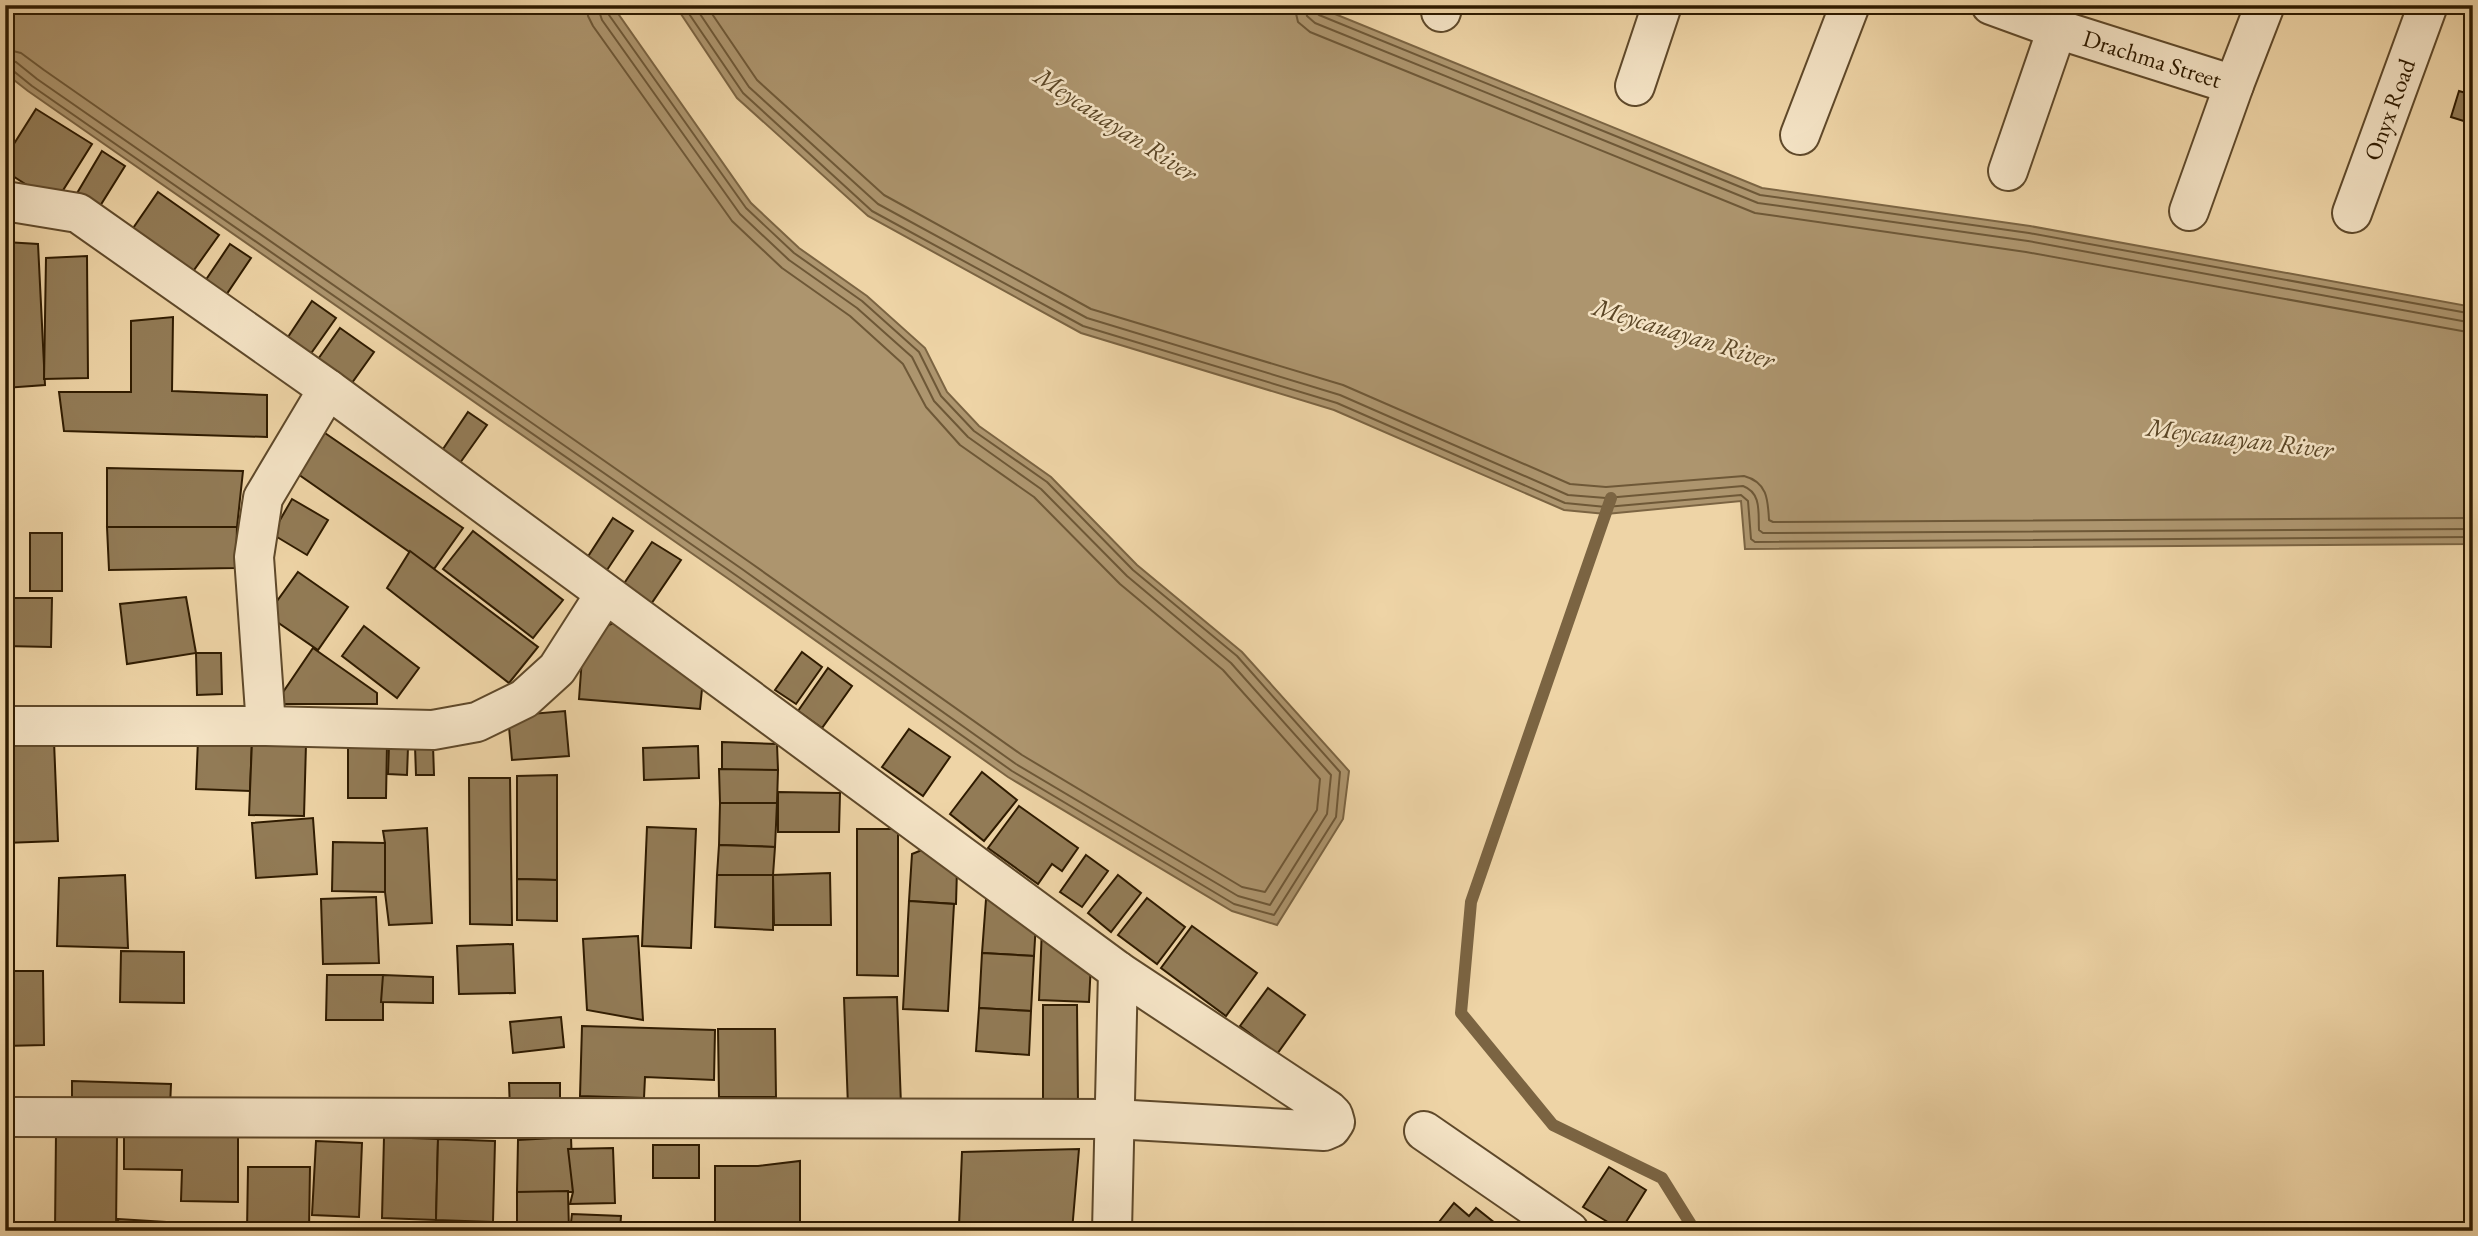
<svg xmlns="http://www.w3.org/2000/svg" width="2478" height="1236" viewBox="0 0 2478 1236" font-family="'EB Garamond',serif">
  <rect width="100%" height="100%" fill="#eed4a6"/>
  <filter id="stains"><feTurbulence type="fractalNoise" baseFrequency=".00286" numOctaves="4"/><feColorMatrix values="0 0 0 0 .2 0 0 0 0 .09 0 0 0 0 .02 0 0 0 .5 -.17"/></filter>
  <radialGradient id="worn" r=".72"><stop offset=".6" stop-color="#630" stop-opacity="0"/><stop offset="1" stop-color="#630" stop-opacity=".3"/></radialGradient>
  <g fill="#ad956e" stroke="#7b6442" stroke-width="2">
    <path d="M 5,5 L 612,5 L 751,203 L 799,248 L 867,296 L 925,348 L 947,392 L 979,426 L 1051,477 L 1137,565 L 1242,652 L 1349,771 L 1343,819 L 1277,925 L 1232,911 L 1008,777 L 733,582 L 28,91 L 5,73 Z"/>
    <path d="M 675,5 L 1313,5 L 1762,188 L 2030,226 L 2473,307 L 2473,544 L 1745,549 L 1741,501 L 1606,514 L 1564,510 L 1334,410 L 1081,333 L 868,216 L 737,98 Z"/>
  </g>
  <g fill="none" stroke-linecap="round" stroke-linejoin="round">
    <g stroke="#6e5837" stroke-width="2">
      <path d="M 683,5 L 743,93 L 872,211 L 1083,326 L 1337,403 L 1565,503 L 1606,507 L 1741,495 L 1748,501 L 1751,539 L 1755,542 L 2473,537"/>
      <path d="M 694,5 L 749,87 L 878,204 L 1087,318 L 1340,395 L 1568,495 L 1606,498 L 1743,486 C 1762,493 1758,513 1759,530 L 1763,533 L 2473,529"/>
      <path d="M 706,5 L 757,80 L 884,195 L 1091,309 L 1343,385 L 1570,484 L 1606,487 L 1744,476 C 1767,482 1768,499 1769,520 L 1773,522 L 2473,518"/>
      <path d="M 1294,5 L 1298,22 L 1310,32 L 1755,213 L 2026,252 L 2473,333"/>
      <path d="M 1305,5 L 1307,16 L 1315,23 L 1758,203 L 2028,241 L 2473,323"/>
      <path d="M 1314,5 L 1314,11 L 1319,15 L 1760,195 L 2029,233 L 2473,314"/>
      <path d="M 5,49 L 21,53 L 44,70 L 748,561 L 1022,755 L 1242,887 L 1265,892 L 1317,810 L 1320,779 L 1223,670 L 1120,584 L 1034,497 L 960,445 L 926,407 L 903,364 L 850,316 L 782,268 L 732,221 L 593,26 L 588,16 L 587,5"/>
      <path d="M 5,59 L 16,62 L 37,79 L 742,569 L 1016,764 L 1238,896 L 1270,905 L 1327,814 L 1331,775 L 1231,663 L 1127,576 L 1041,489 L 968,437 L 934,401 L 912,357 L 857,308 L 789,260 L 740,214 L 602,20 L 597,5"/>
      <path d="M 5,68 L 11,69 L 32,86 L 737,576 L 1012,771 L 1234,904 L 1274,915 L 1336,817 L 1340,772 L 1237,656 L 1133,570 L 1047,482 L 974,431 L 941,396 L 919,352 L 862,301 L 794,253 L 746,208 L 609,15 L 606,5"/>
    </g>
    <path stroke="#7b6442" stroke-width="12" d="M 1611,498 L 1471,902 L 1461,1013 L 1553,1125 L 1662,1178 L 1695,1231"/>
  </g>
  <g fill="#927b56" stroke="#2f1b00" stroke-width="2">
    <path d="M 2459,91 L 2473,95 L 2473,124 L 2451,117 Z"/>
    <path d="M 36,109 L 92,144 L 55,203 L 5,171 L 5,158 Z"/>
    <path d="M 102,151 L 125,166 L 95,214 L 73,200 Z"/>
    <path d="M 158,192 L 219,235 L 189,277 L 129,234 Z"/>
    <path d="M 5,242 L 38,244 L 45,385 L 5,388 Z"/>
    <path d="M 230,244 L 251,258 L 220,304 L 199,290 Z"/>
    <path d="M 87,256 L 88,378 L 44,379 L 46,258 Z"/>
    <path d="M 312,301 L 336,318 L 307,359 L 284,343 Z"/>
    <path d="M 173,317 L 172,391 L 267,395 L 267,437 L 64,431 L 59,392 L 131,392 L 131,321 Z"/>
    <path d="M 340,328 L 374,352 L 349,387 L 316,362 Z"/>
    <path d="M 468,412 L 487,425 L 455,470 L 437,458 Z"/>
    <path d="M 322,431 L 463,528 L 434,569 L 295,472 Z"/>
    <path d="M 107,468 L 243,471 L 237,527 L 107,527 Z"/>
    <path d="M 5,474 L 11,475 L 9,586 L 5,586 Z"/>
    <path d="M 292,499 L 328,520 L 307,555 L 272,534 Z"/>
    <path d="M 613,518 L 633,531 L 607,570 L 587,558 Z"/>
    <path d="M 107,527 L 237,527 L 236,568 L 109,570 Z"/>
    <path d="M 473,531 L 563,600 L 533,638 L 443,569 Z"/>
    <rect x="30" y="533" width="32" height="58"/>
    <path d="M 652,542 L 681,560 L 649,607 L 621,588 Z"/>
    <path d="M 410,551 L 538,647 L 509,683 L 387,588 Z"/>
    <path d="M 298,572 L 348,607 L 318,650 L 267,615 Z"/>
    <path d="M 186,597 L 196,653 L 127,664 L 120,604 Z"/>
    <path d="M 5,598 L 52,598 L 51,647 L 5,646 Z"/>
    <path d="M 619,620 L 703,679 L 700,709 L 579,699 L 583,644 L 587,636 Z"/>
    <path d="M 364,626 L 419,668 L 397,698 L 342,656 Z"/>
    <path d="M 313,648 L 377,693 L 377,704 L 275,704 Z"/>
    <path d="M 802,652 L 822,667 L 796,704 L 775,690 Z"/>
    <path d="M 196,653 L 221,653 L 222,694 L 197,695 Z"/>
    <path d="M 828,668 L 852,686 L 822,728 L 798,711 Z"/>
    <path d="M 565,711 L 569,756 L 512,760 L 508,716 Z"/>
    <path d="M 909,729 L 950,757 L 923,796 L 882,767 Z"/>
    <path d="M 198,739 L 252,741 L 250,791 L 196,789 Z"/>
    <path d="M 54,741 L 58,841 L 5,843 L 5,743 Z"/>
    <path d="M 252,741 L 306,744 L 304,816 L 249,815 Z"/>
    <path d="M 722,742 L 777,744 L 778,770 L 722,770 Z"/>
    <path d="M 348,744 L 387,745 L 386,798 L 348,798 Z"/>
    <path d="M 433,745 L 434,775 L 416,775 L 415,746 Z"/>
    <path d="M 389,746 L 408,747 L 407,775 L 388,774 Z"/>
    <path d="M 698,746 L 699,778 L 644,780 L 643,748 Z"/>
    <path d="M 719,769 L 778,770 L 777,803 L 720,803 Z"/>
    <path d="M 982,772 L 1017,800 L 984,841 L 950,814 Z"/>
    <path d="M 557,775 L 557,880 L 517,879 L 517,776 Z"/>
    <path d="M 469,778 L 510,778 L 512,925 L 470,924 Z"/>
    <path d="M 778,792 L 840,793 L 839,832 L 778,832 Z"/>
    <path d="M 720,803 L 777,803 L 775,847 L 719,845 Z"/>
    <path d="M 1019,806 L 1078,848 L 1062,871 L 1052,864 L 1038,884 L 988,848 Z"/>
    <path d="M 313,818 L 317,874 L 256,878 L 252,823 Z"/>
    <path d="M 647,827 L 696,829 L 691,948 L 642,946 Z"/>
    <path d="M 427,828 L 432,923 L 389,925 L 385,892 L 385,843 L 383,831 Z"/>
    <path d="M 857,829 L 898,829 L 898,976 L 857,975 Z"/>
    <path d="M 333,842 L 385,843 L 385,892 L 332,891 Z"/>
    <path d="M 719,845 L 775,847 L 773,875 L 717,875 Z"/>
    <path d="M 927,848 L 957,869 L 956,904 L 909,901 L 912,854 Z"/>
    <path d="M 1086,855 L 1108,871 L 1082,907 L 1060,892 Z"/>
    <path d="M 830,873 L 831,925 L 774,925 L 773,875 Z"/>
    <path d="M 125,875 L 128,948 L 57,946 L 59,878 Z"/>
    <path d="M 717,875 L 773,875 L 773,930 L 715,927 Z"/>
    <path d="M 1118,875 L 1141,893 L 1111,932 L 1088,913 Z"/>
    <path d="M 517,879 L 557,880 L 557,921 L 517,920 Z"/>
    <path d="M 987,886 L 1036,922 L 1034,956 L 982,953 Z"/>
    <path d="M 376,897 L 379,963 L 323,964 L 321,899 Z"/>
    <path d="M 1147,898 L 1185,927 L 1157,964 L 1118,935 Z"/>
    <path d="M 909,901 L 954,904 L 948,1011 L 903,1009 Z"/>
    <path d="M 1192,926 L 1257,973 L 1226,1016 L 1161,968 Z"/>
    <path d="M 1042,928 L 1091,963 L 1089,1002 L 1039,1000 Z"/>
    <path d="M 638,936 L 643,1020 L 587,1010 L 583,939 Z"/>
    <path d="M 513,944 L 515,993 L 459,994 L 457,946 Z"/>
    <path d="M 121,951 L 184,952 L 184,1003 L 120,1002 Z"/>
    <path d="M 982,953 L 1034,956 L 1031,1011 L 979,1008 Z"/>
    <path d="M 5,971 L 43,971 L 44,1045 L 5,1046 Z"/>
    <path d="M 327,975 L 383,975 L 383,1020 L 326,1020 Z"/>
    <path d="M 383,975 L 433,977 L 433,1003 L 381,1002 Z"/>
    <path d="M 1268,988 L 1305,1015 L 1277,1054 L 1240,1026 Z"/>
    <path d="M 897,997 L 901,1105 L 848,1107 L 844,998 Z"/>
    <path d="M 1043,1005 L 1077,1005 L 1078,1104 L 1043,1103 Z"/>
    <path d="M 979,1008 L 1031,1011 L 1029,1055 L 976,1051 Z"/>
    <path d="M 561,1017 L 564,1047 L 513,1053 L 510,1022 Z"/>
    <path d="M 582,1026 L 715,1030 L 714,1080 L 645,1077 L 644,1098 L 580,1096 Z"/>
    <path d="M 718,1029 L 775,1029 L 776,1097 L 719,1097 Z"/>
    <path d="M 72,1081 L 171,1084 L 170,1107 L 72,1104 Z"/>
    <path d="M 509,1083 L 560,1083 L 560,1109 L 510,1110 Z"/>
    <path d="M 56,1133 L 117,1134 L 116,1231 L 55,1231 Z"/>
    <path d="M 124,1133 L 238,1135 L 238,1202 L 181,1201 L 182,1170 L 124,1169 Z"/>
    <path d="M 384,1137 L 438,1139 L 436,1220 L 382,1218 Z"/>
    <path d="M 571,1137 L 573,1192 L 517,1192 L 518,1140 Z"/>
    <path d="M 438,1139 L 495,1141 L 493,1222 L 436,1220 Z"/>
    <path d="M 316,1141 L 362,1143 L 359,1217 L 312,1215 Z"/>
    <rect x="653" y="1145" width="46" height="33"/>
    <path d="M 613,1148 L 615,1203 L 570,1204 L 573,1192 L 568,1149 Z"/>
    <path d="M 1079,1149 L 1072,1231 L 959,1226 L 962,1152 Z"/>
    <path d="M 800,1161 L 800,1231 L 715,1231 L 715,1166 L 758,1166 Z"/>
    <path d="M 248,1167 L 310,1167 L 309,1231 L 247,1231 Z"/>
    <path d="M 1609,1167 L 1646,1190 L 1621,1230 L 1583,1207 Z"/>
    <path d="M 568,1191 L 569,1231 L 517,1231 L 517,1192 Z"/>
    <path d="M 1454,1203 L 1469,1216 L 1476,1208 L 1505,1231 L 1432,1231 Z"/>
    <path d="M 572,1214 L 621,1216 L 620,1231 L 570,1231 Z"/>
    <path d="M 118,1219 L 182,1223 L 182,1231 L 118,1231 Z"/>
  </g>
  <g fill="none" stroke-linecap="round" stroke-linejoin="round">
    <defs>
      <g id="minor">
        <path id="s1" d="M 1991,5 L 2057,29 L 2234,85"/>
        <path d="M 1441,12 L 1443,5"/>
        <path d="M 1635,86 L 1662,5"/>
        <path d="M 1800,135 L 1850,5"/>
        <path d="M 2008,171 L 2057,29"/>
        <path d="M 5,201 L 78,213 L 328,389 L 1118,971 L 1328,1110 L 1333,1115 L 1335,1122 L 1331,1128 L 1324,1131 L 1114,1119 L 5,1117"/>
        <path d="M 2189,211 L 2234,85 L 2265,5"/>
        <path id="s2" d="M 2352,213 L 2428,5"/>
        <path d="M 5,726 L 266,726 L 254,557 L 263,498 L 328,389"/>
        <path d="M 266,726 L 433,730 L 477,722 L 524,699 L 557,669 L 605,594"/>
        <path d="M 1424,1131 L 1569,1231"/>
        <path d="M 1112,1231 L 1118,971"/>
      </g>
    </defs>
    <use href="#minor" stroke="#5f492a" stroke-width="42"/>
    <use href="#minor" stroke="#f4e3c5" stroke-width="38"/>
  </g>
  <g text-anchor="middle" stroke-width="5" stroke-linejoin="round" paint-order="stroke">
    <g font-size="24" fill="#2f1b00" stroke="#f4e3c5">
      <text dy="8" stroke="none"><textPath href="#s1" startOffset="170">Drachma Street</textPath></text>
      <text dy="8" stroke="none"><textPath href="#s2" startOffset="110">Onyx Road</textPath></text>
    </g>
    <g font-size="26" font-style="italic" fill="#5b4626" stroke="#f4e3c5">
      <text transform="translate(1116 124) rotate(33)" y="9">Meycauayan River</text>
      <text transform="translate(1684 333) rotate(17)" y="9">Meycauayan River</text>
      <text transform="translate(2240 438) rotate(7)" y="9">Meycauayan River</text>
    </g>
  </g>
  <rect width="2478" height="1236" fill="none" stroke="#eed4a6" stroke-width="28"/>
  <rect x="7" y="7" width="2464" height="1222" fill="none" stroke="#2f1b00" stroke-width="3.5"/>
  <rect x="14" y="14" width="2450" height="1208" fill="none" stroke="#2f1b00" stroke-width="2"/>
  <rect width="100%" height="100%" filter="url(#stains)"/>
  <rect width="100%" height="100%" fill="url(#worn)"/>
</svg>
